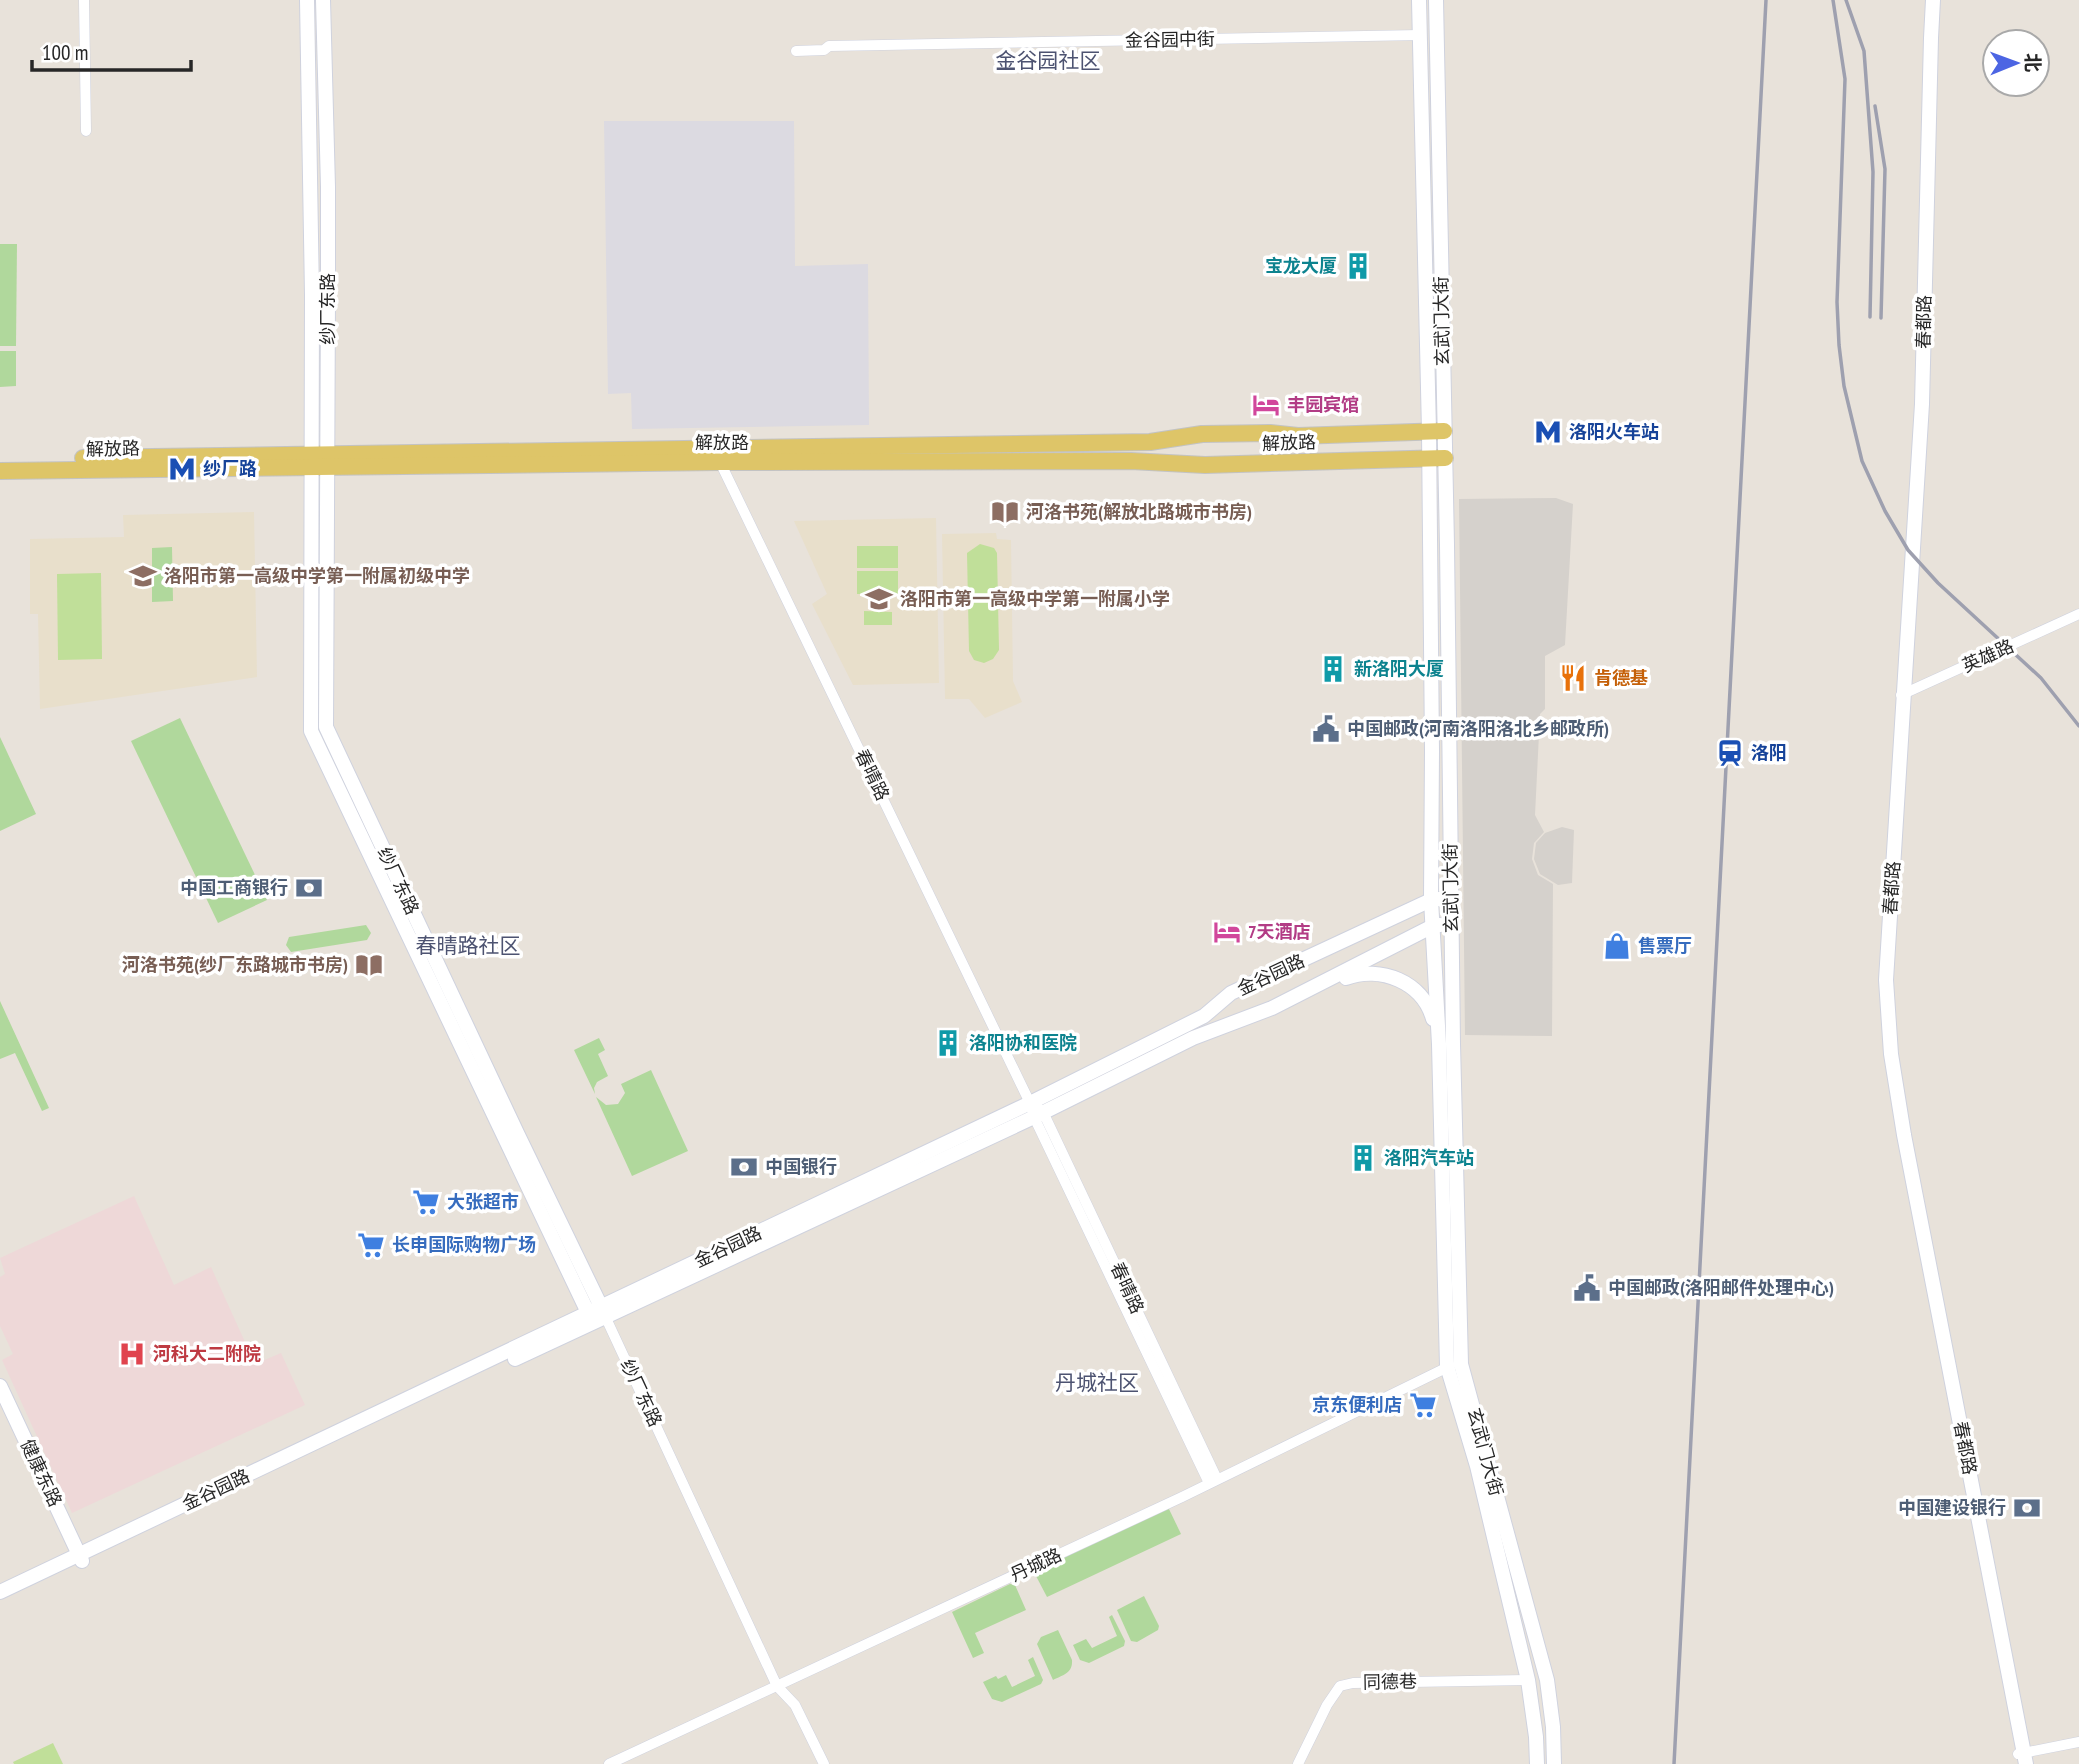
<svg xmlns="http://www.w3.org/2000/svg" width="2079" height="1764" viewBox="0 0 2079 1764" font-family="'PT Sans Narrow','Noto Sans SC',sans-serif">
  <rect width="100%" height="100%" fill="#e8e2da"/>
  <path fill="#dcdae1" d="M 604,121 L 794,121 L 795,266 L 868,264 L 869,425 L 632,429 L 631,393 L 608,394 Z"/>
  <g fill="#e8dfcb">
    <path d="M 254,512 L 257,677 L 40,709 L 38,614 L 30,614 L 30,539 L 124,537 L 123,515 Z"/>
    <path d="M 936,518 L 939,683 L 853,685 L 812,604 L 827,594 L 794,521 Z"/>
    <path d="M 996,533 L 997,539 L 1011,540 L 1013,681 L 1022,702 L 985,718 L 969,699 L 945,699 L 942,534 Z"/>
  </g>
  <path fill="#eed8d8" d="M 134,1196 L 174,1285 L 211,1267 L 255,1364 L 281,1353 L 305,1405 L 72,1513 L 2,1360 L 13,1354 L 0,1326 L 0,1277 L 5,1274 L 0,1258 Z"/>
  <g fill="#b0d89c">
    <path d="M 0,244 L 17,244 L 16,346 L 0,346 Z"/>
    <path d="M 0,351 L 16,351 L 16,386 L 0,387 Z"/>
    <path d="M 172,547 L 173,601 L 152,602 L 152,548 Z"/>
    <path d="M 180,718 L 267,900 L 218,923 L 131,741 Z"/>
    <path d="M 0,737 L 36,814 L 0,831 Z"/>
    <path d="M 366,925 L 371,933 L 367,940 L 291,952 L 286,945 L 289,937 Z"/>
    <path d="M 0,1001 L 49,1108 L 42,1111 L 15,1053 L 0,1059 Z"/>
    <path d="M 599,1038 L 605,1050 L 598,1054 L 608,1076 L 597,1082 L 594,1088 L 595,1094 L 574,1050 Z"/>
    <path d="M 651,1070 L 688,1151 L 632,1176 L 596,1097 L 606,1105 L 618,1104 L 625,1093 L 621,1084 Z"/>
    <path d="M 1168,1507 L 1181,1534 L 1047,1597 L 1036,1576 L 1038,1570 Z"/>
    <path d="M 1010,1584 L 1015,1585 L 1026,1610 L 975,1633 L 984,1653 L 973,1658 L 952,1612 Z"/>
    <path d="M 1144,1596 L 1159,1626 L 1158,1630 L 1137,1642 L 1131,1641 L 1117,1610 Z"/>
    <path d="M 1112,1615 L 1125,1641 L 1124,1646 L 1089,1663 L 1080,1660 L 1073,1645 L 1086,1639 L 1092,1648 L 1117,1636 L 1109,1617 Z"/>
    <path d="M 1058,1630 L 1072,1660 C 1073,1673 1063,1675 1053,1680 L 1037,1644 L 1041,1637 Z"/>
    <path d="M 1033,1657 L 1043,1680 L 1041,1684 L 1002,1702 L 992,1699 L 983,1682 L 996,1676 L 998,1679 L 1006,1675 L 1012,1687 L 1035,1676 L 1028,1660 Z"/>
  </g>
  <g fill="#c0df99">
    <path d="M 980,544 L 994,548 L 997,553 L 999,650 L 993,659 L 984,663 L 974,660 L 969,651 L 967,553 Z"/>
    <rect x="857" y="546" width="41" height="22"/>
    <rect x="857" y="571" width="41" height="23"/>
    <path d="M 101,573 L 102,659 L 58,660 L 57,574 Z"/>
    <path d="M 864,611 L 892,612 L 892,625 L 864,625 Z"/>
    <path d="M 53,1743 L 63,1764 L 14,1764 L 13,1762 Z"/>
  </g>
  <g fill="#d5d1cc">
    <path d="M 1556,498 L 1573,504 L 1565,645 L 1545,656 L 1545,709 L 1540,714 L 1535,815 L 1544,832 L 1534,843 L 1532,859 L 1538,875 L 1553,884 L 1552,1036 L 1465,1035 L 1459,499 Z"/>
    <path d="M 1562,827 L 1574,830 L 1572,883 L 1558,885 L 1540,874 L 1534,859 L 1536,843 L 1545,833 Z"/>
  </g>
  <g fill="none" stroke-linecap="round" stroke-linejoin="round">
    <defs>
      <g id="street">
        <path d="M 84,0 L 86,131"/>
        <path d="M 796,51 L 824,50 L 829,46 L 1420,35"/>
        <path d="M 720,457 L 720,462 L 1030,1103 L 1034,1117 L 1209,1483"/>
        <path d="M 1901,695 L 2079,614"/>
        <path d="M 1038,1108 L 1043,1112 L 1217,1479"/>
        <path d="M 605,1316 L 777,1686 L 795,1705 L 824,1764"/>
        <path d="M 2018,1754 L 2079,1742"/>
        <path d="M 609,1764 L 1182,1497 L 1450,1366"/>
        <path d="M 1298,1764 L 1327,1705 L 1340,1686 L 1353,1683 L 1528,1680"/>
      </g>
      <g id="secondary">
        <path d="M 307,0 L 312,295 L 311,731 L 592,1321"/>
        <path d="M 323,0 L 328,187 L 328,295 L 326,727 L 517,1133 L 605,1315"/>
        <path d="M 1419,0 L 1429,431 L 1432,751 L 1431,900 L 1439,1044 L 1447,1366 L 1477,1466 L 1528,1680 L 1536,1737 L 1537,1764"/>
        <path d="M 1436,0 L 1447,545 L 1453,1044 L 1461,1364 L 1547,1680 L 1553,1727 L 1554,1764"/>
        <path d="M 1933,0 L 1931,38 L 1922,404 L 1886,980 L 1891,1054 L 1904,1135 L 2026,1764"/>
        <path d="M 1346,978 C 1380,965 1423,982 1433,1019"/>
        <path d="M 515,1359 L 1034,1117 L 1193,1038 L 1272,1008 L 1433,926 L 1440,925"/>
        <path d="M 0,1386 L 82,1561"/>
        <path d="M 0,1592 L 1030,1103 L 1204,1016 L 1231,993 L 1431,900 L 1438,899"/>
      </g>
      <g id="primary">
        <path d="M 83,458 L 1150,442 L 1202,434 L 1270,433 L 1298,436 L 1444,431"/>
        <path d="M 0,471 L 720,462 L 1131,461 L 1205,465 L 1445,458"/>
      </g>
    </defs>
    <use href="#street" stroke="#cfd2de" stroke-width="11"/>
    <use href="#secondary" stroke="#cfd2de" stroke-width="16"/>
    <use href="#primary" stroke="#c3c3c3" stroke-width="18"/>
    <use href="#street" stroke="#fff" stroke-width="10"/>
    <use href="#secondary" stroke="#fff" stroke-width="14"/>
    <use href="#primary" stroke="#dec568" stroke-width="16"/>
    <g stroke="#9ea0af" stroke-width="3.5">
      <path d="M 1833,0 L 1845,79 L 1837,302 L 1839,345 L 1844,386 L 1862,461 L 1885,511 L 1908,550 L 1938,583 L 2041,678 L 2079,726"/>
      <path d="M 1846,0 L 1864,51 L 1873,172 L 1870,317"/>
      <path d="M 1875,106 L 1885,169 L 1881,318"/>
      <path d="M 1674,1764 L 1766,0"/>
    </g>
  </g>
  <defs>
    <symbol id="building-bare" viewBox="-9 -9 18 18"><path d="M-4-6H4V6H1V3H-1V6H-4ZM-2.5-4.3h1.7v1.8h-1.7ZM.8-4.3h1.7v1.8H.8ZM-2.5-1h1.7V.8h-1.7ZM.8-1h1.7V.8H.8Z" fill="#0f9aa8" stroke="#fff" stroke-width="2.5" paint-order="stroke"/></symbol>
    <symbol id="hotel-bare" viewBox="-9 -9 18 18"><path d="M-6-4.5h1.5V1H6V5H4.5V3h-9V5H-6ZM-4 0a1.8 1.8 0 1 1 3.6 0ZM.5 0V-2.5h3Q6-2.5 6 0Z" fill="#d1479c" stroke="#fff" stroke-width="2.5" paint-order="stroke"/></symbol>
    <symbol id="metro-bare" viewBox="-9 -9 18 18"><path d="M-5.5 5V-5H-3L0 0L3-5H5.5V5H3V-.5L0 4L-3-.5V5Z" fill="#1a4fb4" stroke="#fff" stroke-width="2.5" paint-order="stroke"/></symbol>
    <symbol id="library-bare" viewBox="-9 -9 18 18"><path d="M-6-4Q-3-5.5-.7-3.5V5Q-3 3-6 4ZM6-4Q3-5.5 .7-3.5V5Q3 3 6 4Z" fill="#8d6e63" stroke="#fff" stroke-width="2.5" paint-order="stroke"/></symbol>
    <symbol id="school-bare" viewBox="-9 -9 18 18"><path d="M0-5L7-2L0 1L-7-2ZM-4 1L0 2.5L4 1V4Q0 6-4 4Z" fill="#8d6e63" stroke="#fff" stroke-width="2.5" paint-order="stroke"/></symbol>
    <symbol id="restaurant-bare" viewBox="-9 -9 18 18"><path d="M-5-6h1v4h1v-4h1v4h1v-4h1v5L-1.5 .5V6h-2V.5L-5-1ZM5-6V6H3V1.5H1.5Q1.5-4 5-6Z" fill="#e8710a" stroke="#fff" stroke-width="2.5" paint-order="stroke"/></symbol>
    <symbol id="civic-bare" viewBox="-9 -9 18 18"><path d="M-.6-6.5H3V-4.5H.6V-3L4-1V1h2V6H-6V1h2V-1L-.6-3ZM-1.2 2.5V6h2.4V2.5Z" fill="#5c6f8a" stroke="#fff" stroke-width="2.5" paint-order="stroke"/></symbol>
    <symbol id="station-bare" viewBox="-9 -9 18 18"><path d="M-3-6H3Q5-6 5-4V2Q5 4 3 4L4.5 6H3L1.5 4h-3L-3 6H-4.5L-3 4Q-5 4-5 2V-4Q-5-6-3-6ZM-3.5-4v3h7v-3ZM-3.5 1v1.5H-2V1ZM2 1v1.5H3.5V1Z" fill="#1a4fb4" stroke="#fff" stroke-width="2.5" paint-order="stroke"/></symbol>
    <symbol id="bank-bare" viewBox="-9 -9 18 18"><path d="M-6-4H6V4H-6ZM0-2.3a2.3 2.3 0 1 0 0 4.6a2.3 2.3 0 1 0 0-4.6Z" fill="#5c6f8a" stroke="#fff" stroke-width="2.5" paint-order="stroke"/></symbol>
    <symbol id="shop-bare" viewBox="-9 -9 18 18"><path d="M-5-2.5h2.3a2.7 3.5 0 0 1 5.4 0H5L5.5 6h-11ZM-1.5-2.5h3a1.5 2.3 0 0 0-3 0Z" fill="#3f7fe0" stroke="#fff" stroke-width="2.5" paint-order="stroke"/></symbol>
    <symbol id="supermarket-bare" viewBox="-9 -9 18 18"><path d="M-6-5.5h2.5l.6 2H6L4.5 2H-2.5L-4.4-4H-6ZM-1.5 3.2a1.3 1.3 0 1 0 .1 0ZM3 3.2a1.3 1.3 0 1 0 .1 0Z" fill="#3f7fe0" stroke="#fff" stroke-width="2.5" paint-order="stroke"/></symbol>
    <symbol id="hospital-bare" viewBox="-9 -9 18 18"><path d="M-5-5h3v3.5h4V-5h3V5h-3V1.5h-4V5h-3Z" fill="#e0444e" stroke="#fff" stroke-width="2.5" paint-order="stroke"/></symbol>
  </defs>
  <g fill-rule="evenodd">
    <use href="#building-bare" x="1339" y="247" width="38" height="38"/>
    <use href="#hotel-bare" x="1247" y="386" width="38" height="38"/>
    <use href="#metro-bare" x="1529" y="413" width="38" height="38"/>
    <use href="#metro-bare" x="163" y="450" width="38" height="38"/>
    <use href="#library-bare" x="986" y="493" width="38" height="38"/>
    <use href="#school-bare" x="124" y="557" width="38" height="38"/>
    <use href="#school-bare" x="860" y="580" width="38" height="38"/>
    <use href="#building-bare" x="1314" y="650" width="38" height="38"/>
    <use href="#restaurant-bare" x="1554" y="659" width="38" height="38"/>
    <use href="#civic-bare" x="1307" y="710" width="38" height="38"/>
    <use href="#station-bare" x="1711" y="734" width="38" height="38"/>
    <use href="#bank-bare" x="290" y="869" width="38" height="38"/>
    <use href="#hotel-bare" x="1208" y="913" width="38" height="38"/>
    <use href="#shop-bare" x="1598" y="927" width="38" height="38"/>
    <use href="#library-bare" x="350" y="946" width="38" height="38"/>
    <use href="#building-bare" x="929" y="1024" width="38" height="38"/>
    <use href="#building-bare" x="1344" y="1139" width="38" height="38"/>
    <use href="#bank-bare" x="725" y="1148" width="38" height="38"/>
    <use href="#supermarket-bare" x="407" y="1183" width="38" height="38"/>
    <use href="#supermarket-bare" x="352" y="1226" width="38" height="38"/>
    <use href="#civic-bare" x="1568" y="1269" width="38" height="38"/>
    <use href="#hospital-bare" x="113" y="1335" width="38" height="38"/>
    <use href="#supermarket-bare" x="1404" y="1386" width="38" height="38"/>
    <use href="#bank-bare" x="2008" y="1489" width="38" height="38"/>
  </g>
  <g text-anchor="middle" stroke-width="7" stroke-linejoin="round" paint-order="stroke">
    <g font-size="18" fill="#272727" stroke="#fff">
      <text transform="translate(1170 40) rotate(-1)" y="6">金谷园中街</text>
      <text transform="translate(328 309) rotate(-90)" y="6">纱厂东路</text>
      <text transform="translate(1442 321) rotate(-91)" y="6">玄武门大街</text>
      <text transform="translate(1924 322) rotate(-89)" y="6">春都路</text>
      <text x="722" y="449">解放路</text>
      <text transform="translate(1289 443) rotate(-2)" y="6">解放路</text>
      <text transform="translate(113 449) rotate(-1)" y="6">解放路</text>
      <text transform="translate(1988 656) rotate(-24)" y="6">英雄路</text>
      <text transform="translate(872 775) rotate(64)" y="6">春晴路</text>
      <text transform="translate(398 881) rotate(65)" y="6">纱厂东路</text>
      <text transform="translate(1451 888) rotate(-91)" y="6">玄武门大街</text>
      <text transform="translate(1892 888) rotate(-86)" y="6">春都路</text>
      <text transform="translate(1271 975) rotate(-25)" y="6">金谷园路</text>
      <text transform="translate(728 1247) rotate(-25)" y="6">金谷园路</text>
      <text transform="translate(1127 1288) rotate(65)" y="6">春晴路</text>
      <text transform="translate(641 1393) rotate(65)" y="6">纱厂东路</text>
      <text transform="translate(1965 1448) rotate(79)" y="6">春都路</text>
      <text transform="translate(1485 1452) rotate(75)" y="6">玄武门大街</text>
      <text transform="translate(41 1473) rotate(65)" y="6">健康东路</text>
      <text transform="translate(216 1490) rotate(-25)" y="6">金谷园路</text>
      <text transform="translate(1036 1565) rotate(-25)" y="6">丹城路</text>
      <text transform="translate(1390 1682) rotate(-1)" y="6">同德巷</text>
    </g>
    <g font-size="18" font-weight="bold" fill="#0d838f" stroke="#fff" text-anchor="start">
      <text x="1337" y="272" text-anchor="end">宝龙大厦</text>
      <text x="1354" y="675">新洛阳大厦</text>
      <text x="969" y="1049">洛阳协和医院</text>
      <text x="1384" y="1164">洛阳汽车站</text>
    </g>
    <g font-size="18" font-weight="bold" fill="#b23c85" stroke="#fff" text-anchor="start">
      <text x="1287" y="411">丰园宾馆</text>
      <text x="1248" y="938">7天酒店</text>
    </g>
    <g font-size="18" font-weight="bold" fill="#164399" stroke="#fff" text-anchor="start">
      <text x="1569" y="438">洛阳火车站</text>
      <text x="203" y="475">纱厂路</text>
      <text x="1751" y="759">洛阳</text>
    </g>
    <g font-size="18" font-weight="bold" fill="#785e54" stroke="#fff" text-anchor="start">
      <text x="1026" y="518">河洛书苑(解放北路城市书房)</text>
      <text x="164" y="582">洛阳市第一高级中学第一附属初级中学</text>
      <text x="900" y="605">洛阳市第一高级中学第一附属小学</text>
      <text x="348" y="971" text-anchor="end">河洛书苑(纱厂东路城市书房)</text>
    </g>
    <g font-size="18" font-weight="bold" fill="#c56008" stroke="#fff" text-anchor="start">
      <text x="1594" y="684">肯德基</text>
    </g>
    <g font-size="18" font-weight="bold" fill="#4e5e75" stroke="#fff" text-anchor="start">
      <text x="1347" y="735">中国邮政(河南洛阳洛北乡邮政所)</text>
      <text x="288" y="894" text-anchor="end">中国工商银行</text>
      <text x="765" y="1173">中国银行</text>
      <text x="1608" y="1294">中国邮政(洛阳邮件处理中心)</text>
      <text x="2006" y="1514" text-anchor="end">中国建设银行</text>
    </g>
    <g font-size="18" font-weight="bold" fill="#366cbe" stroke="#fff" text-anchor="start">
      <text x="1638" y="952">售票厅</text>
      <text x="447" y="1208">大张超市</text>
      <text x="392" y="1251">长申国际购物广场</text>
      <text x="1402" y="1411" text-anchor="end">京东便利店</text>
    </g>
    <g font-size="18" font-weight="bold" fill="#be3a42" stroke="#fff" text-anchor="start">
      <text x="153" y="1360">河科大二附院</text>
    </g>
    <g font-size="21" fill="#4d5371" stroke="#fff">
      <text x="1048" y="68">金谷园社区</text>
      <text x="468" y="953">春晴路社区</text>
      <text x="1097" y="1390">丹城社区</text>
    </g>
  </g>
  <g transform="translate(2016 63) rotate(89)"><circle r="33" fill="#ffffff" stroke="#a9a9a9" stroke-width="2"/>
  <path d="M0-5L12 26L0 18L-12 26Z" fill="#4c65e3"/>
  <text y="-10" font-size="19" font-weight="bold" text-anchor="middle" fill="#272727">北</text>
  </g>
  <path d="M32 60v10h159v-10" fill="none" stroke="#272727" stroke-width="3.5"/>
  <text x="42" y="60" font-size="21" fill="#272727" stroke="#ffffff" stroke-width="5" paint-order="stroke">100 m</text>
</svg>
